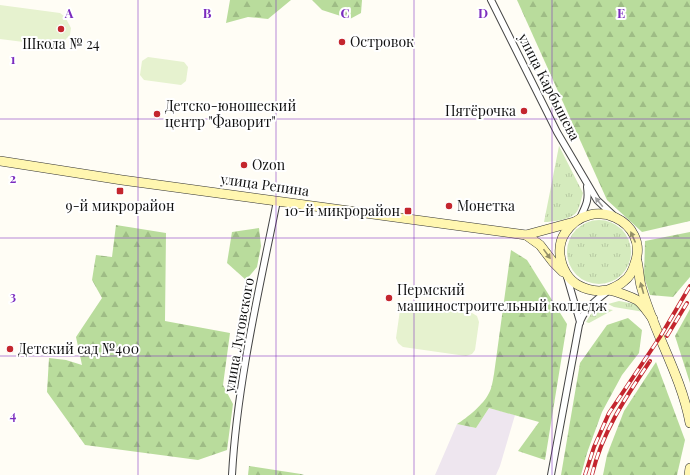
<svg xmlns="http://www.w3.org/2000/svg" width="690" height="475" viewBox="0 0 690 475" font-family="'Playfair Display',serif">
  <defs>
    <pattern id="grass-tufts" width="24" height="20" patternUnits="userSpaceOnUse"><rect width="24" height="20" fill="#d5ebbd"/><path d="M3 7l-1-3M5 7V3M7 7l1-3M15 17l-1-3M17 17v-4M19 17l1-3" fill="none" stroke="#b6c8a1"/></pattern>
    <pattern id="forest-firs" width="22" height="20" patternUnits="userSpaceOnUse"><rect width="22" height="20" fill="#b9dc9c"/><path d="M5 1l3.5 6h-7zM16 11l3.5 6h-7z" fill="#9ebc85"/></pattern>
  </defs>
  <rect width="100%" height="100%" fill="#fffdf5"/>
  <path fill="#eee6ef" d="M 489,408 L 515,415 L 500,466 L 496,475 L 435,475 L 457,424 L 476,428 Z"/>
  <g fill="url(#grass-tufts)">
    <path d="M 559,146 L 583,193 C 581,199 580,209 575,214 C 568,220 552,222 544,222 Z"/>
    <circle cx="599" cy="252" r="32"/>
    <path d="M 619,301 L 635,304 L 644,312 L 614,307 L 608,304 Z"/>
    <path d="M 600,308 L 613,310 L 589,323 L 586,322 L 591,314 Z"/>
  </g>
  <g fill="url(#forest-firs)">
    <path d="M 230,0 L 291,0 L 268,19 L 248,17 L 226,23 Z"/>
    <path d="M 312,0 L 362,0 L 361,13 L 350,19 L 322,10 Z"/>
    <path d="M 517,0 L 690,0 L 690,221 L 642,232 L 607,200 Z"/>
    <path d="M 116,225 L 166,233 L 165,321 L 230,333 L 223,385 L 233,404 L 227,450 L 198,460 L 85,445 L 47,392 L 49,358 L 66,360 L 82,365 L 76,337 L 102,298 L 92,280 L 96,255 L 112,257 Z"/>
    <path d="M 259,228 L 261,246 L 257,267 L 246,280 L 227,263 L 232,232 Z"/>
    <path d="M 690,232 L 690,277 L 673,297 L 650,295 L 644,277 L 645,241 Z"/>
    <path d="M 511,250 L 527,260 L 567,324 L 545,460 L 518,451 L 539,422 L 489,408 L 476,428 L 457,424 C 467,418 484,404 489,393 C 492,388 493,379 494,374 Z"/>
    <path d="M 690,309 L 690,383 L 675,336 Z"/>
    <path d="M 628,318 L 642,330 L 639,353 L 622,375 L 602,412 L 587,453 L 581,475 L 561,475 L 580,363 L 607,325 Z"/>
    <path d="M 656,362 L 685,440 L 677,475 L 603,475 L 607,455 L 624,411 Z"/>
    <path d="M 249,466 L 301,474 L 304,475 L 248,475 Z"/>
  </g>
  <g fill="#e6f2cf">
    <path d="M 0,5 L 60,13 L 65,17 L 71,28 L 70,35 L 61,44 L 55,46 L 0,39 Z"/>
    <path d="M 148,57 L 184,62 L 188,67 L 186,81 L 181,85 L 144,80 L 140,75 L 142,61 Z"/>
    <path d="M 409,304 L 472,313 L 477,316 L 479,322 L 475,350 L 472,354 L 466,356 L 403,347 L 398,343 L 396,338 L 400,310 L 404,306 Z"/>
  </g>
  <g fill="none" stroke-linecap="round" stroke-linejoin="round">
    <defs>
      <g id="street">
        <path d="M 491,0 L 557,132 L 597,200 L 613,215"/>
        <path d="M 580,218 C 586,205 589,201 587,187"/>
        <path d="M 567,277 L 580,322"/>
        <path d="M 232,475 C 237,384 259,290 277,201"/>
        <path d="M 551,475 L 579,325 C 583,310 596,300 608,291"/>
      </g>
      <g id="secondary">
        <path d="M 0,161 L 122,180 L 526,235 L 574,222"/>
        <path d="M 526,235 L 540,245 L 553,262 L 563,272"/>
        <path d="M 637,261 C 639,269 639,278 641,286 C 654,333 681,375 690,423"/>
        <path d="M 608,290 C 613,288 620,285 624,281 C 630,277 633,270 635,263 C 650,222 591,193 565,233 C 557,245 559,261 566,273 C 573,285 586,290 599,291 C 602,291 605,290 608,290 C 616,291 631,297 637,300 C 643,304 648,313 653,319"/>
        <path d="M 689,475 L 690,468"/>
      </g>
    </defs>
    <use href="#street" stroke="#444" stroke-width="8"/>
    <use href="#secondary" stroke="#333" stroke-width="10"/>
    <use href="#street" stroke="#fff" stroke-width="6"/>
    <use href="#secondary" stroke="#fff6b0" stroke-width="9"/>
    <defs>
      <g id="rail">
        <path d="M 667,336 L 687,303"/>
        <path d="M 585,475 L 594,447 L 609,413 L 660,337 L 690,286"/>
        <path d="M 592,475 C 602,432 626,397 650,361"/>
      </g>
    </defs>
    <use href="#rail" stroke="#c4262e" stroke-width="4"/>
    <use href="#rail" stroke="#fff" stroke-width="2.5" stroke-dasharray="8" stroke-linecap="butt"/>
  </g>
  <defs><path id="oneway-solid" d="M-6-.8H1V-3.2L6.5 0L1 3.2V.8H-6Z"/></defs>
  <use fill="#a0a0a0" href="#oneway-solid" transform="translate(599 202) rotate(-129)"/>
  <g fill="#948f68">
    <use href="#oneway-solid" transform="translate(633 237) rotate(-114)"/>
    <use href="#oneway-solid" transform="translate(547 254) rotate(54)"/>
    <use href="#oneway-solid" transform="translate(642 288) rotate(-106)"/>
  </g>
  <path fill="none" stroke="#7b2cbf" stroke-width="1" stroke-opacity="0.55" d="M 138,0 L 138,475M 276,0 L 276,475M 414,0 L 414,475M 552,0 L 552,475M 0,119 L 690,119M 0,238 L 690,238M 0,356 L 690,356"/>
  <g fill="#c4262e" stroke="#fff" stroke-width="1.5">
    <circle cx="61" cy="29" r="4"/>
    <circle cx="342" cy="42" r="4"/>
    <circle cx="524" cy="111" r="4"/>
    <circle cx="157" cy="114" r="4"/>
    <circle cx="244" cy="165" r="4"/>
    <rect x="116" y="187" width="8" height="8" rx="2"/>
    <circle cx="449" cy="206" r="4"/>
    <rect x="404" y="207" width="8" height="8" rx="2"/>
    <circle cx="389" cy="298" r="4"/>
    <circle cx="10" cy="349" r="4"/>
  </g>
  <g text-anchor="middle" stroke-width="4" stroke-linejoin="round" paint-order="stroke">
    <g font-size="14" fill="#111" stroke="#fff" text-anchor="start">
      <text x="350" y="47">Островок</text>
      <text x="61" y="49" text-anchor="middle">Школа № 24</text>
      <text x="165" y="111">Детско-юношеский<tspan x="165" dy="16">центр "Фаворит"</tspan></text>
      <text x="516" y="116" text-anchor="end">Пятёрочка</text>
      <text x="252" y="170">Ozon</text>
      <text x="120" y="211" text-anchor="middle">9-й микрорайон</text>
      <text x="457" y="211">Монетка</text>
      <text x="400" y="216" text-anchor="end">10-й микрорайон</text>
      <text x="397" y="295">Пермский<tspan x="397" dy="16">машиностроительный колледж</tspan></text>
      <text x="18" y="354">Детский сад №400</text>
    </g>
    <g font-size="14" fill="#111" stroke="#fff">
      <text transform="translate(549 87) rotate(63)" y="5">улица Карбышева</text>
      <text transform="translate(265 185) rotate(8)" y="5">улица Репина</text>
      <text transform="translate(239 335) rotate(-80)" y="5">улица Луговского</text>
    </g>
  </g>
  <g font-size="13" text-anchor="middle" font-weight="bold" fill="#7b2cbf" stroke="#fff" stroke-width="4" stroke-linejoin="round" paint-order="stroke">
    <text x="69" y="18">A</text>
    <text x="207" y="18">B</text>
    <text x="345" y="18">C</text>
    <text x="483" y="18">D</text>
    <text x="621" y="18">E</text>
    <text x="13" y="64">1</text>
    <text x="13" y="183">2</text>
    <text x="13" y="301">3</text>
    <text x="13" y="420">4</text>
  </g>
</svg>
